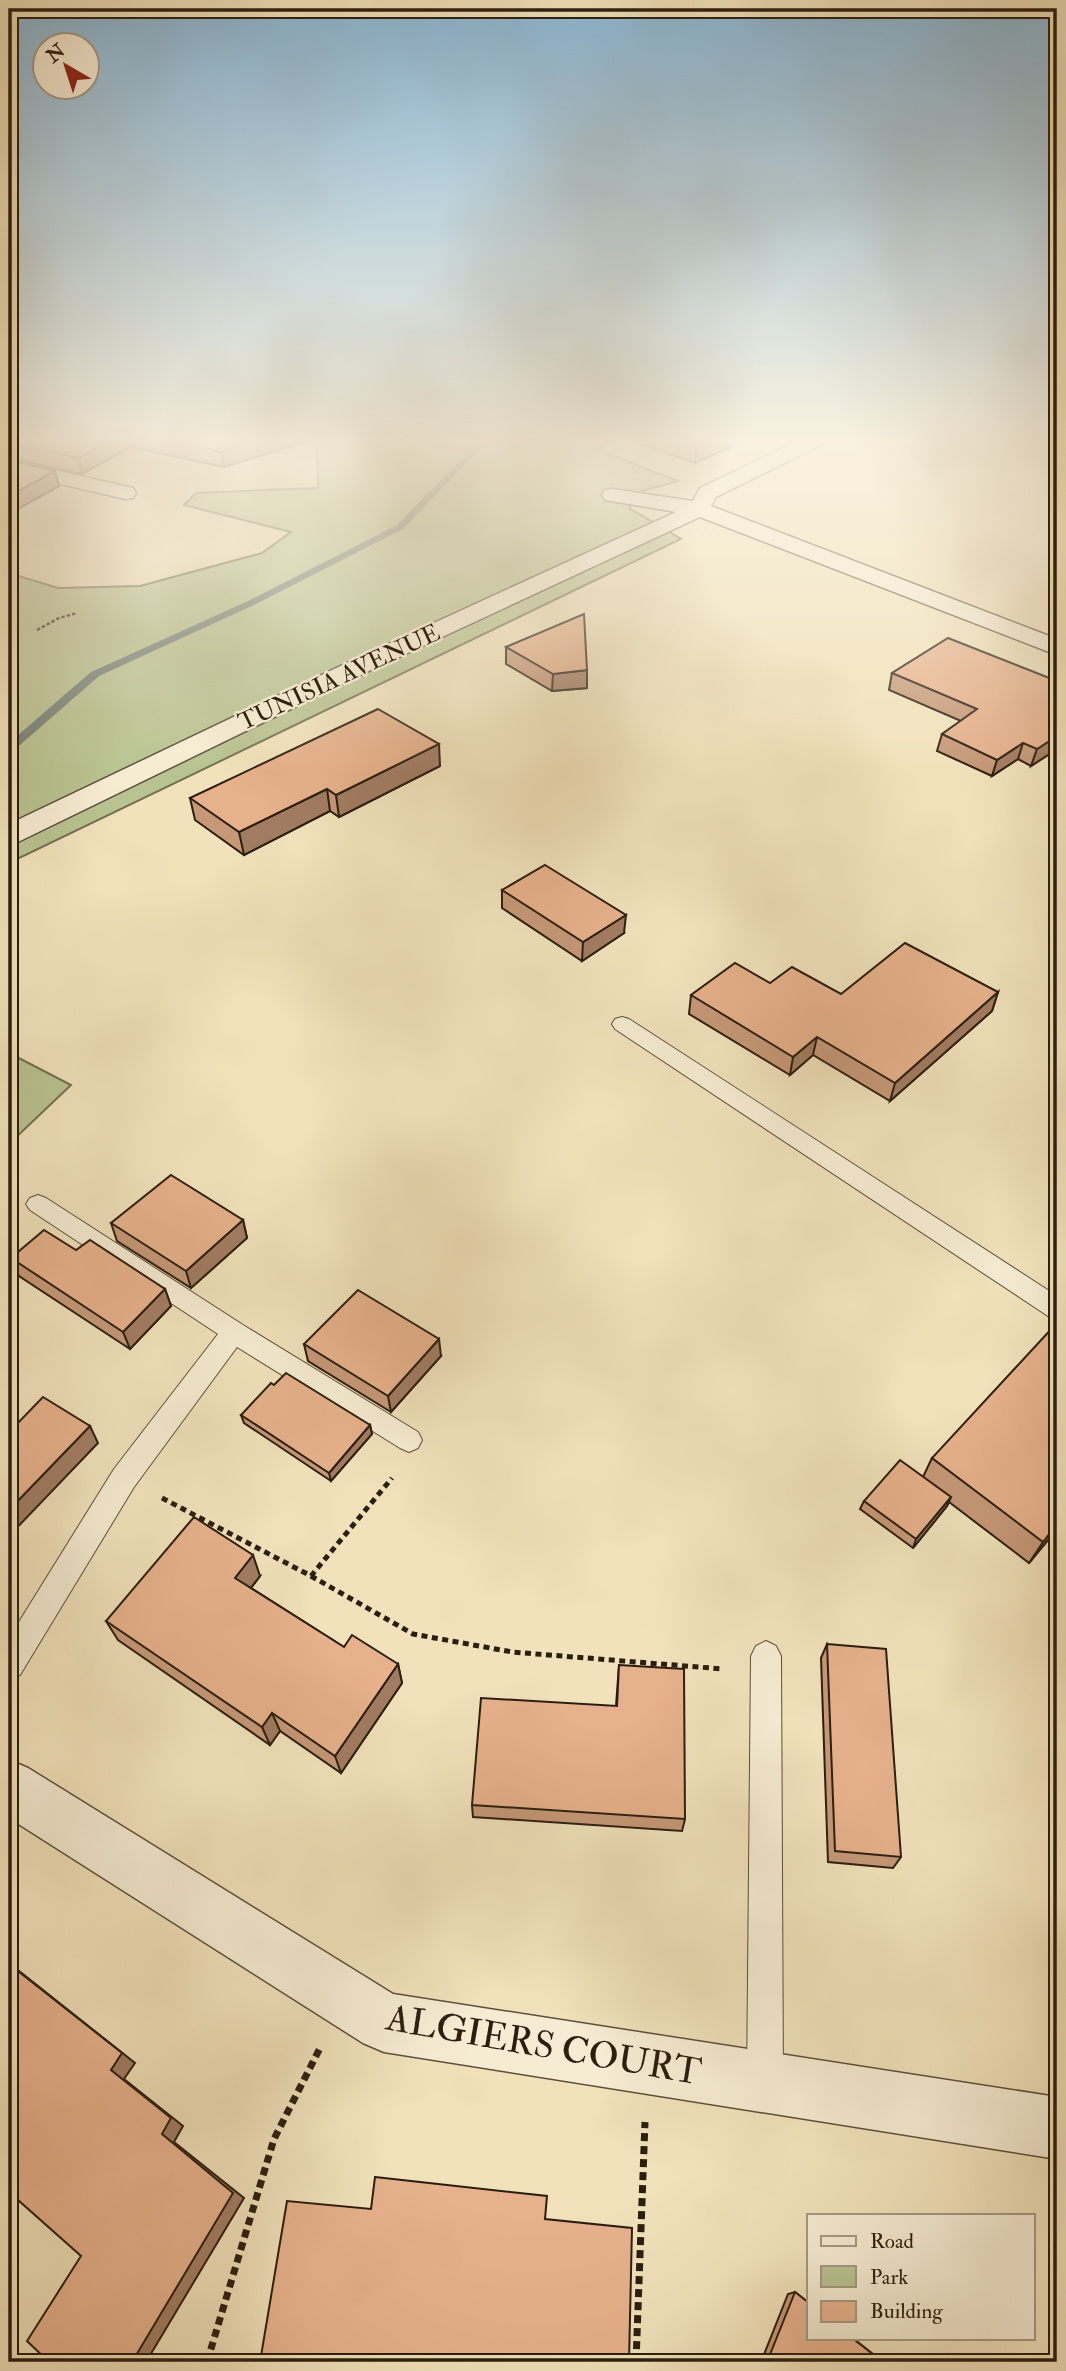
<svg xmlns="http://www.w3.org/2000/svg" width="1066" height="2371" viewBox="0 0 1066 2371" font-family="'IM FELL Double Pica',serif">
  <rect width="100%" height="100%" fill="#f1e2bb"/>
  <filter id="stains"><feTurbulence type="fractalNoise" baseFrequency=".00286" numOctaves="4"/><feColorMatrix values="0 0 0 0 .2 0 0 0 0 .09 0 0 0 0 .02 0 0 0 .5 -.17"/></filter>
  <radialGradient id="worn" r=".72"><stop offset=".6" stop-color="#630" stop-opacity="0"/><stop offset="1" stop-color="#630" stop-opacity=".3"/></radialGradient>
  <g fill="#b9c391" stroke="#727050" stroke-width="2">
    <path d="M 335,441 L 615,441 L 596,449 L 678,481 L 642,491 L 629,508 L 681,539 L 9,863 L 9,573 L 58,588 L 140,586 L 262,553 L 291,532 L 184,505 L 196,493 L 318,488 L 317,446 Z"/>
    <path d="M 9,1053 L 71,1085 L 9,1144 Z"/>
  </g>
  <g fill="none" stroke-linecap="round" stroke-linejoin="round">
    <path fill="#707d76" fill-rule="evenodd" d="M 479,441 L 488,441 L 403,529 L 254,605 L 99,676 L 13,751 L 9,752 L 9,743 L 91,672 L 248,601 L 397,525 Z"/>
    <defs>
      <g id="lane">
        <path d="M 622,1017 L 629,1019 L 1057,1296 L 1057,1319 L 1048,1316 L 615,1029 L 612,1024 L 615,1019 Z"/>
        <path d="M 38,1195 L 46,1198 L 243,1325 L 418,1432 L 422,1440 L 418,1448 L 409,1452 L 400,1448 L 237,1347 L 134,1487 L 20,1675 L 9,1680 L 9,1638 L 114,1469 L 218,1334 L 30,1210 L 26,1204 L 30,1198 Z"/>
        <path d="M 766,1641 L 776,1646 L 781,1656 L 783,2083 L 778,2096 L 765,2101 L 752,2096 L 747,2083 L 751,1656 L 756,1646 Z"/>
      </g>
      <g id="street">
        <path d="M 798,441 L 824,441 L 821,445 L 716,497 L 711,506 L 1057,639 L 1057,655 L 700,517 L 369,671 L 20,841 L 9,844 L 9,824 L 351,661 L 676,512 L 605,500 L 602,495 L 605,490 L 613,489 L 693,501 L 700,488 Z"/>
        <path d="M 9,460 L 133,488 L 136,493 L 133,498 L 125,499 L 9,472 Z"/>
        <path d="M 9,1760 L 28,1768 L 393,1994 L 1057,2097 L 1057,2159 L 384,2052 L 363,2043 L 9,1818 Z"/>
      </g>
    </defs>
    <use href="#lane" stroke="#5d4f3a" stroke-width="2"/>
    <use href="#street" stroke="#5d4f3a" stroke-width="3"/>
    <path stroke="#2c1e0f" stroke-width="2.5" stroke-dasharray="3.5 2" stroke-linecap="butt" d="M 37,630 L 59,618 L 77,613"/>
    <g stroke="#2c1e0f" stroke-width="5" stroke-dasharray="6 4.5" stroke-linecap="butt">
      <path d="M 162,1498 L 311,1576 L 392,1478"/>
      <path d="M 311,1576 L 413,1634 L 512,1652 L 723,1669"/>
    </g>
    <g stroke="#2c1e0f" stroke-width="7" stroke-dasharray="8 5" stroke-linecap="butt">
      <path d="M 207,2362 L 274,2139 L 320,2048"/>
      <path d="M 636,2362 L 645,2122"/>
    </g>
    <use href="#lane" fill="#f6ecd3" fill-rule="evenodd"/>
    <use href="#street" fill="#f6ecd3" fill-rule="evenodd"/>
  </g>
  <g fill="#c69878" stroke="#2c1e0f" stroke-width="2">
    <path d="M 9,441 L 307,441 L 224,467 L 131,447 L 82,474 L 9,458 Z"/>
    <path d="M 636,441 L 744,441 L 695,463 L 636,442 Z"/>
    <path d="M 948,638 L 1057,749 L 1031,766 L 1018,759 L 992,776 L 937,751 L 942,734 L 961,721 L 889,690 L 892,673 Z"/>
    <path d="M 506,647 L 587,670 L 587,688 L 552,691 L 506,664 Z"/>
    <path d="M 440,766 L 339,817 L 330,811 L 244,855 L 195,820 L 190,798 Z"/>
    <path d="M 502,890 L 624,933 L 582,961 L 502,908 Z"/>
    <path d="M 770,983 L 841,994 L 998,992 L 992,1011 L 890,1101 L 813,1055 L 790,1075 L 689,1014 L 691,995 Z"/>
    <path d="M 243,1220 L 247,1238 L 191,1288 L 117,1241 L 111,1223 Z"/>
    <path d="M 76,1250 L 165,1289 L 171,1306 L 130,1349 L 19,1276 L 11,1258 Z"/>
    <path d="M 304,1344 L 441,1356 L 391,1412 L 308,1361 Z"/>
    <path d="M 241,1415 L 370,1425 L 372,1434 L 331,1481 L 244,1423 Z"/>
    <path d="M 932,1458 L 1057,1529 L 1029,1563 L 949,1502 L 947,1506 L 913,1548 L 860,1509 L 864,1501 L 923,1477 Z"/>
    <path d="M 260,1576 L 251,1588 L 344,1647 L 398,1664 L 402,1683 L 341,1773 L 280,1731 L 270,1745 L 118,1640 L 106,1621 Z"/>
    <path d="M 827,1644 L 901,1857 L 893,1868 L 828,1862 L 821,1658 Z"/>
    <path d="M 619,1665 L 685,1819 L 682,1831 L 473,1817 L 472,1805 L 616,1706 Z"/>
    <path d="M 795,2292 L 883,2362 L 761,2362 L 788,2294 Z"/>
  </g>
  <g fill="#a17c62" stroke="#2c1e0f" stroke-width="2">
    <path d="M 111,441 L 130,441 L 131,447 L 82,474 L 79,458 Z"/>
    <path d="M 256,441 L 307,441 L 224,467 L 221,452 Z"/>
    <path d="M 712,441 L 744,441 L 695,463 L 696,448 Z"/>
    <path d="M 55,471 L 59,486 L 9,514 L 9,496 Z"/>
    <path d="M 587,670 L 587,688 L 552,691 L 553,674 Z"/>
    <path d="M 1057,736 L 1057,749 L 1031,766 L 1037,749 Z"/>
    <path d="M 1023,743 L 1018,759 L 992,776 L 997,760 Z"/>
    <path d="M 439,744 L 440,766 L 339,817 L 336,795 Z"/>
    <path d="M 327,789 L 330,811 L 244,855 L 239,832 Z"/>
    <path d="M 626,915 L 624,933 L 582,961 L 583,942 Z"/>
    <path d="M 998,992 L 992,1011 L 890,1101 L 895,1083 Z"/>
    <path d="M 817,1037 L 813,1055 L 790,1075 L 793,1057 Z"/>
    <path d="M 243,1220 L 247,1238 L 191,1288 L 186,1271 Z"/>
    <path d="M 165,1289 L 171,1306 L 130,1349 L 123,1332 Z"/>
    <path d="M 439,1339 L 441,1356 L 391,1412 L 388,1396 Z"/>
    <path d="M 370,1425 L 372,1434 L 331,1481 L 329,1473 Z"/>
    <path d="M 90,1426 L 98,1443 L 9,1536 L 9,1510 Z"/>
    <path d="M 951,1497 L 947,1506 L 913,1548 L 916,1539 Z"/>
    <path d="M 1057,1524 L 1057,1529 L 1029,1563 L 1043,1542 Z"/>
    <path d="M 253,1555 L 260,1576 L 243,1598 L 235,1578 Z"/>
    <path d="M 398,1664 L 402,1683 L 341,1773 L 335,1756 Z"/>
    <path d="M 272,1713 L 280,1731 L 270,1745 L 262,1727 Z"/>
    <path d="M 9,1963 L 135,2063 L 124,2079 L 183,2126 L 174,2142 L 244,2198 L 146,2362 L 132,2362 L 162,2134 L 111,2070 Z"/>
    <path d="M 362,2357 L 368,2357 L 367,2362 L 361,2362 Z"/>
  </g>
  <g fill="#e6b18c" stroke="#2c1e0f" stroke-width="2">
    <path d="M 9,441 L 111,441 L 79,458 L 9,444 Z"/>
    <path d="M 171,441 L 256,441 L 221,452 Z"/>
    <path d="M 676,441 L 712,441 L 696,448 Z"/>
    <path d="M 9,460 L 55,471 L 9,496 Z"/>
    <path d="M 584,614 L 587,670 L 553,674 L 506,647 Z"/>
    <path d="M 948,638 L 1057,681 L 1057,736 L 1037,749 L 1023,743 L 997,760 L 942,734 L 977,709 L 892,673 Z"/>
    <path d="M 378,709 L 439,744 L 336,795 L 327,789 L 239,832 L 190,798 Z"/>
    <path d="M 545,865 L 626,915 L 583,942 L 502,890 Z"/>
    <path d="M 905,943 L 998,992 L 895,1083 L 817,1037 L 793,1057 L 691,995 L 735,963 L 770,983 L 792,967 L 841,994 Z"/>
    <path d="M 171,1175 L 243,1220 L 186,1271 L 111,1223 Z"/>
    <path d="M 44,1230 L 76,1250 L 90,1240 L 165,1289 L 123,1332 L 11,1258 Z"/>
    <path d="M 358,1290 L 439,1339 L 388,1396 L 304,1344 Z"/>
    <path d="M 1055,1325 L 1057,1326 L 1057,1524 L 1043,1542 L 932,1458 Z"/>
    <path d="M 286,1373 L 370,1425 L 329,1473 L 241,1415 L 271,1383 L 274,1385 Z"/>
    <path d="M 43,1397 L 90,1426 L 9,1510 L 9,1422 L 15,1426 Z"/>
    <path d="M 900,1460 L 951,1497 L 916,1539 L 864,1501 Z"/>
    <path d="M 194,1517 L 253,1555 L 235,1578 L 344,1647 L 352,1635 L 398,1664 L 335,1756 L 272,1713 L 262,1727 L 106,1621 Z"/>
    <path d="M 827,1644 L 886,1649 L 901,1857 L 835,1851 Z"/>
    <path d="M 619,1665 L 684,1669 L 685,1819 L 472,1805 L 481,1698 L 617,1706 Z"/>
    <path d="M 9,1964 L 122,2053 L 111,2070 L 171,2118 L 162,2134 L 233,2193 L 132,2362 L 49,2362 L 27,2341 L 81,2256 L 9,2192 Z"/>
    <path d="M 375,2177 L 547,2196 L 545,2219 L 632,2228 L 629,2362 L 405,2362 L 362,2357 L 361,2362 L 260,2362 L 287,2201 L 371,2209 Z"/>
    <path d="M 795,2292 L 809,2303 L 809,2338 L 852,2338 L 883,2362 L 767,2362 Z"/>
  </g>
  <linearGradient id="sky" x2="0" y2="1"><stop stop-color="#8ab7d6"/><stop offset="0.57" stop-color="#f9f2e0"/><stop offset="1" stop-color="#f9f2e0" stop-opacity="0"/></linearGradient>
  <rect width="1066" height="773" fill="url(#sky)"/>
  <g text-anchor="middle" stroke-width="5" stroke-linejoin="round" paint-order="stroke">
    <g font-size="24" fill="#2c1e0f" stroke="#f6ecd3">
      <text transform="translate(339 677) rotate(-25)" y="8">TUNISIA AVENUE</text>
    </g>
    <g font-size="37" fill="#2c1e0f" stroke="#f6ecd3">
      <text transform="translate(544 2044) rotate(10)" y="13">ALGIERS COURT</text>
    </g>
  </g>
  <rect width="1066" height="2371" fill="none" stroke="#f1e2bb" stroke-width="35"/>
  <rect x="10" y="10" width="1045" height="2350" fill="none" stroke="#2c1e0f" stroke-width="3.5"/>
  <rect x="18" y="18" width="1031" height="2336" fill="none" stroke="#2c1e0f" stroke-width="2"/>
  <rect x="807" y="2214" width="228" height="126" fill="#f6ecd3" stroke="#a59a85" stroke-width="2"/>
  <rect x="821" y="2236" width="35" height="10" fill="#f6ecd3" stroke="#a59a85" stroke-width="2"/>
  <text x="870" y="2248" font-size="21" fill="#2c1e0f">Road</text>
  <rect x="821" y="2266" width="35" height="21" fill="#b9c391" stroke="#a59a85" stroke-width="2"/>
  <text x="870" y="2284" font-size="21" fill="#2c1e0f">Park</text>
  <rect x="821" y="2301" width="35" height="21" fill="#e6b18c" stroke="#a59a85" stroke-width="2"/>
  <text x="870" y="2318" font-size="21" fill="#2c1e0f">Building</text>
  <g transform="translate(66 66) rotate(321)"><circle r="33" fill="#f6ecd3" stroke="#a59a85" stroke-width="2"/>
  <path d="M0-5L12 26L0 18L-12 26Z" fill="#8f2418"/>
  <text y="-10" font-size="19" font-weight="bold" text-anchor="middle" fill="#2c1e0f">N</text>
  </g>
  <rect width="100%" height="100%" filter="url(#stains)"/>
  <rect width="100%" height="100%" fill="url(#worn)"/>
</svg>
